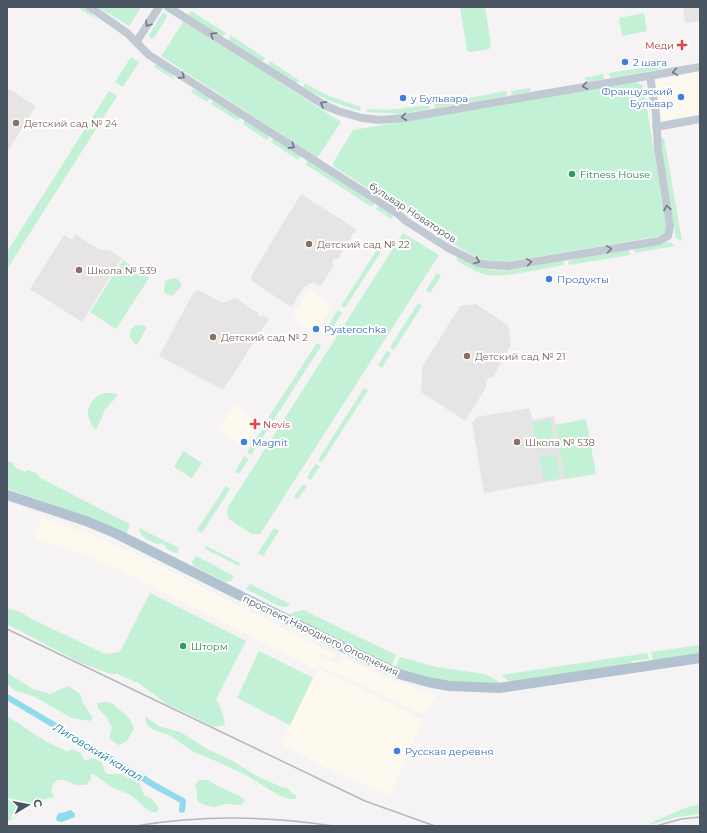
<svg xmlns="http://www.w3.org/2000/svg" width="707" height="833" viewBox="0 0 707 833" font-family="Montserrat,sans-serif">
  <rect width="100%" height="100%" fill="#f5f3f3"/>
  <g fill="#fdf9ef">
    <path d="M 700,72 L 700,114 L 660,121 L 653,81 Z"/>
    <path d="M 309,290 L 333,306 L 316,333 L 291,318 Z"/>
    <path d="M 234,405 L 260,422 L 244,446 L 218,430 Z"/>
    <path d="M 43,518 L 100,538 L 136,554 L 336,655 L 333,659 L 322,654 L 315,669 L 122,571 L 90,557 L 34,538 Z"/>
    <path d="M 322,656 L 339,664 L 343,657 L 387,678 L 436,695 L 425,715 L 318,665 Z"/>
    <path d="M 319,668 L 423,719 L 390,795 L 334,772 L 281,744 Z"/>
  </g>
  <g fill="#e6e4e5">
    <path d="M 683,7 L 700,7 L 700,21 L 687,23 L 685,22 Z"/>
    <path d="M 7,88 L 36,106 L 7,152 Z"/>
    <path d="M 301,194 L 356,229 L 338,259 L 333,259 L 332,263 L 333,266 L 320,287 L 313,282 L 309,284 L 304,287 L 291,307 L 252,281 L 251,276 Z"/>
    <path d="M 75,234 L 100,250 L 109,250 L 122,258 L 82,322 L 30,289 L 64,235 L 72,240 Z"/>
    <path d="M 199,290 L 222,303 L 236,298 L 258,313 L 258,315 L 261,317 L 263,315 L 269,319 L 223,390 L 159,356 L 194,292 Z"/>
    <path d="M 476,304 L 508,325 L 511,345 L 493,377 L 489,378 L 486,381 L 487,386 L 465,421 L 421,392 L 422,375 L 422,367 L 460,306 Z"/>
    <path d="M 529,408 L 533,420 L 554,416 L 565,479 L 484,493 L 472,423 L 477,417 Z"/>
  </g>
  <g fill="#c3f1d5">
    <path d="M 77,7 L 85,7 L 98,20 Z"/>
    <path d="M 98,7 L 141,7 L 129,26 Z"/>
    <path d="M 460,7 L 485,7 L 491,45 L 489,49 L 470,52 L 467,50 Z"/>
    <path d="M 191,11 L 226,33 L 222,36 L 188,15 Z"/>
    <path d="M 165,13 L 167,15 L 167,17 L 154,38 L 150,39 L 149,35 L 162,14 Z"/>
    <path d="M 644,13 L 647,31 L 622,36 L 619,18 Z"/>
    <path d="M 184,21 L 341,122 L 317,158 L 161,56 Z"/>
    <path d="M 230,35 L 265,58 L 262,62 L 229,41 Z"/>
    <path d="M 131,57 L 139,62 L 123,87 L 115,82 Z"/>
    <path d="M 270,61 L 300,81 L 296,83 L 268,65 Z"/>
    <path d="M 156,64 L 168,71 L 174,78 L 173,79 L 154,67 Z"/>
    <path d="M 660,65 L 661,69 L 610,78 L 609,73 Z"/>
    <path d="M 603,74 L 604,79 L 588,82 L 584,78 Z"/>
    <path d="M 635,82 L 642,85 L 644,90 L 667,232 L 660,236 L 507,262 C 488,263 477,258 460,248 L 333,166 L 333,163 L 353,130 Z"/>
    <path d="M 304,83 L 329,96 L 361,107 L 360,111 L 327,100 L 304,88 Z"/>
    <path d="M 530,88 L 530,92 L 512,95 L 511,91 Z"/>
    <path d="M 193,89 L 200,92 L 210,98 L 207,102 L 191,92 Z"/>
    <path d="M 109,91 L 117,96 L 7,269 L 7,252 Z"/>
    <path d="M 507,91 L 507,96 L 435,108 L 434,104 Z"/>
    <path d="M 213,100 L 240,117 L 238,121 L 211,104 Z"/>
    <path d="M 429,105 L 429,109 L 401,114 L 366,112 L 367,109 L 388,110 Z"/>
    <path d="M 245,120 L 270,136 L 267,140 L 243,124 Z"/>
    <path d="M 274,138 L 301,156 L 298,160 L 271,142 Z"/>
    <path d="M 660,138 L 664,138 L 682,241 L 676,238 Z"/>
    <path d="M 308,161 L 375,203 L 372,207 L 305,164 Z"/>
    <path d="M 378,205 L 394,215 L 391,219 L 376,209 Z"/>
    <path d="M 403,233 L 439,255 L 262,531 L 260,534 L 252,534 L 229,519 L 227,514 L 228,507 Z"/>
    <path d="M 670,242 L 675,246 L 635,253 L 634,248 Z"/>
    <path d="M 380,245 L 384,247 L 345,308 L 341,306 Z"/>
    <path d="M 629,249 L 630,255 L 569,265 L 568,261 L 573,260 L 573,259 Z"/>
    <path d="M 458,256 C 467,261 476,266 486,269 C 506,274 542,264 563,260 L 564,265 C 544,268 505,278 487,275 C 476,272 465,266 456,260 Z"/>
    <path d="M 123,260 L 149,278 L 116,329 L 90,312 Z"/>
    <path d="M 437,273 L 441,276 L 430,293 L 426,290 Z"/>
    <path d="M 174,278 L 179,280 L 182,286 L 172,296 L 166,294 L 164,292 L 165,281 Z"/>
    <path d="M 418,303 L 422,306 L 394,350 L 390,347 Z"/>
    <path d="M 338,310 L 342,313 L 327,336 L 323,334 Z"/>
    <path d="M 136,325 L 142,325 L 147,327 L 137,345 C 130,340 129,336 131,329 Z"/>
    <path d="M 317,343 L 321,346 L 273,421 L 268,418 Z"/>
    <path d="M 387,351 L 391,353 L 382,368 L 378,365 Z"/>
    <path d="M 364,388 L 368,390 L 322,462 L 318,460 Z"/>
    <path d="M 104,393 L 111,393 L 118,395 L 105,410 L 96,430 C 83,415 86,401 104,393 Z"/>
    <path d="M 550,419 L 555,447 L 537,450 L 532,422 Z"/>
    <path d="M 586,419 L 596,474 L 565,479 L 555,425 Z"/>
    <path d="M 265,425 L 269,427 L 251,455 L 247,452 Z"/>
    <path d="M 183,451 L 202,463 L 192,478 L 174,467 Z"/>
    <path d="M 556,454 L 560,478 L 544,481 L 539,457 Z"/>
    <path d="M 244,456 L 249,459 L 239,474 L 235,472 Z"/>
    <path d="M 7,462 L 12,462 L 16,468 L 25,472 L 28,470 L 36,473 L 40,478 L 130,524 L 127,533 L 57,506 L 7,489 Z"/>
    <path d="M 315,464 L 320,466 L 311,480 L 307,477 Z"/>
    <path d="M 303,484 L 307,486 L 298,499 L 294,497 Z"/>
    <path d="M 226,486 L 230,489 L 202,533 L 197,530 Z"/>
    <path d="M 139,528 L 179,548 L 177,554 L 165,548 L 166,546 L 159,543 L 158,545 C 149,540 140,539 139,528 Z"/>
    <path d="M 274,528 L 279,531 L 263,556 L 258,553 Z"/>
    <path d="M 206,546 L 240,563 L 239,566 L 205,549 Z"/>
    <path d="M 196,556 L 234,576 L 231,581 L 225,582 L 194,566 L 192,562 Z"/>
    <path d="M 250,584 L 290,604 L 291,604 L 284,607 L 279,606 L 246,589 Z"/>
    <path d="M 150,593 L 246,641 L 216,699 C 221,708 224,716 225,725 L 214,727 L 167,704 L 140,684 L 118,674 L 110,674 L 79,662 L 7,624 L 7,608 L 20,612 L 32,619 L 105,654 L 120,652 Z"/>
    <path d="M 303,610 L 396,655 L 391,667 L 290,616 L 292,613 Z"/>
    <path d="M 700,645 L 700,655 L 653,662 L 651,652 Z"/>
    <path d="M 259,651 L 313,678 L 290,725 L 237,698 Z"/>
    <path d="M 647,653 L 649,659 L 632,661 L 632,664 L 514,682 L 508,680 L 501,675 Z"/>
    <path d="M 400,657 L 436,667 L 485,674 L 503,684 L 449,682 L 429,679 L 395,668 Z"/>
    <path d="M 7,673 L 33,689 L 50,694 L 68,686 L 80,694 L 83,703 L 93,718 L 90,721 L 72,718 L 35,697 L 16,691 L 7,684 Z"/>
    <path d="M 106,702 L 112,703 L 130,719 L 134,728 L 127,741 L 119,745 L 113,742 L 109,737 L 112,728 L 107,717 L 98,709 L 97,703 Z"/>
    <path d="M 7,716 L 45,741 L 68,752 L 71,749 L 81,753 L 84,761 L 92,758 L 102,762 L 104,770 L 107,774 L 120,774 L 139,782 L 144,795 L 152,799 L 159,809 L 156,813 C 144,810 142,804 133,797 C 125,791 115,790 107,784 C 101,780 98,776 91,773 L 91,779 L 86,785 L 76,785 L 64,780 L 58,780 L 53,784 L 51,790 L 54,797 L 32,802 L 15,817 L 7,822 Z"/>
    <path d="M 146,717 L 158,726 L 180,732 L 207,749 L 231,760 L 255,775 L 279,786 L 288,789 L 296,796 L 296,799 L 290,799 L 278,795 L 246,775 L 218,762 L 194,752 L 169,735 L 154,730 L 147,725 L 145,718 Z"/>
    <path d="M 199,780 L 208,780 L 219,787 L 240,796 L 245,800 L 241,805 C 236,805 233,804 228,804 C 224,804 222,805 219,806 C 211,809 203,804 197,801 L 197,792 L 195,785 Z"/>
    <path d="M 700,804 L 700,814 L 677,817 L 649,825 L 651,823 L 682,809 Z"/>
  </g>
  <path fill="#90daee" d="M 71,810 L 75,814 L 75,817 L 62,822 L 57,821 L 56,818 L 59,813 L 62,813 Z"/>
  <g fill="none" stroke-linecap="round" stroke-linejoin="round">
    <path stroke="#90daee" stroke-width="6" d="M 7,697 L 143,778 C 155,787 170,793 183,801 L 182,810"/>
    <g stroke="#c1cad2" stroke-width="8">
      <path d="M 90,7 L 127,33 L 149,55 L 397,213 L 406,221 L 448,248 L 478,263 L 489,265 L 508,266 L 659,241 L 668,236 L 670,226 L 658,149 L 656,114 L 650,76"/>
      <path d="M 168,7 L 324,105 L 338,111 L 362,118 L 380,120 L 404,118 L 700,67"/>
      <path d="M 137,41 L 159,7"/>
      <path d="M 656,127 L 700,119"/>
    </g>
    <path stroke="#b3c2d1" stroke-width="10" d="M 7,495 L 86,521 L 117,534 L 345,648 L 399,674 L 428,682 L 449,686 L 499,688 L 700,658"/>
    <g stroke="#b5b8bd" stroke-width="1.5">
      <path d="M 7,629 L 365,801 L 435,826"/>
      <path d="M 136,826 C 202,815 268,816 333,826"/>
      <path d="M 656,826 L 681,819 L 700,817"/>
    </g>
  </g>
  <defs><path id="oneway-chevron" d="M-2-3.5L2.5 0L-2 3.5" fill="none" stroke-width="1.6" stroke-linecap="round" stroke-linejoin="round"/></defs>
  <g stroke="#6e7983">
    <use href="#oneway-chevron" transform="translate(148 24) rotate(123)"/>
    <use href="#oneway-chevron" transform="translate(213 35) rotate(-147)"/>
    <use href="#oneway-chevron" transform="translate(675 72) rotate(170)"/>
    <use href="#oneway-chevron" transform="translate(182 76) rotate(33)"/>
    <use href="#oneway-chevron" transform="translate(585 86) rotate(170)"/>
    <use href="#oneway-chevron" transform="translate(323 104) rotate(-152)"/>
    <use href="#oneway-chevron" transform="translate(404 117) rotate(172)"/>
    <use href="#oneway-chevron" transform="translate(292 146) rotate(33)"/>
    <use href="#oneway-chevron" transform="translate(667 208) rotate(-99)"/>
    <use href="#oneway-chevron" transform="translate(609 249) rotate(-9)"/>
    <use href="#oneway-chevron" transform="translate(477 261) rotate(22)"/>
    <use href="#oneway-chevron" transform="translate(529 262) rotate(-9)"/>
  </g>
  <g fill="#e0444e" stroke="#fff" stroke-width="1.5">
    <path d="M680 39h4v4h4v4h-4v4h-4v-4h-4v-4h4z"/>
    <path d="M253 418h4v4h4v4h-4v4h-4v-4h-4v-4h4z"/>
  </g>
  <g fill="#3f7fe0" stroke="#fff" stroke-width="1.5">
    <circle cx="625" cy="62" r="4"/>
    <circle cx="681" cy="97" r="4"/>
    <circle cx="403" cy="98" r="4"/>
    <circle cx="549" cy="279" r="4"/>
    <circle cx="316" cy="329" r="4"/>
    <circle cx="244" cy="442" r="4"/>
    <circle cx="397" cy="751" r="4"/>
  </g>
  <g fill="#8d6e63" stroke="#fff" stroke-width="1.5">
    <circle cx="16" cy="123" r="4"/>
    <circle cx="309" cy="244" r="4"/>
    <circle cx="79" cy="270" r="4"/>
    <circle cx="213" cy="337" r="4"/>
    <circle cx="467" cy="356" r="4"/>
    <circle cx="517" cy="442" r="4"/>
  </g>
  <g fill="#2e9e5b" stroke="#fff" stroke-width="1.5">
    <circle cx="572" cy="174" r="4"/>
    <circle cx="183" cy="646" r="4"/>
  </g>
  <g text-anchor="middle" stroke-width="4" stroke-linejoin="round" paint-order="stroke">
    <g font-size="10" fill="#be3a42" stroke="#fff" text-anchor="end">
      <text x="674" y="49">Меди</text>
      <text x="263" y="428" text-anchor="start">Nevis</text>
    </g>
    <g font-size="10" fill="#366cbe" stroke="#fff" text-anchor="start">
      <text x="633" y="66">2 шага</text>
      <text x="673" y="95" text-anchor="end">Французский<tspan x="673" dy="12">Бульвар</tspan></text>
      <text x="411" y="102">у Бульвара</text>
      <text x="557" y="283">Продукты</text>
      <text x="324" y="333">Pyaterochka</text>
      <text x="252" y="446">Magnit</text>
      <text x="405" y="755">Русская деревня</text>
    </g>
    <g font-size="10" fill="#785e54" stroke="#fff" text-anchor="start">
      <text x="24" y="127">Детский сад № 24</text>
      <text x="317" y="248">Детский сад № 22</text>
      <text x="87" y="274">Школа № 539</text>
      <text x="221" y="341">Детский сад № 2</text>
      <text x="475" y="360">Детский сад № 21</text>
      <text x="525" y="446">Школа № 538</text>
    </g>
    <g font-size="10" fill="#27864d" stroke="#fff" text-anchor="start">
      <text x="580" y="178">Fitness House</text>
      <text x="191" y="650">Шторм</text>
    </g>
    <g font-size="10" fill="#4a5661" stroke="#fff">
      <text transform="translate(413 212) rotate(33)" y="4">бульвар Новаторов</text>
      <text transform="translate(321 635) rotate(26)" y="4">проспект Народного Ополчения</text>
    </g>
    <g font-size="11" font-style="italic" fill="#0c7c9b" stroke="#fff">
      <text transform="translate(98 752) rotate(31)" y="4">Лиговский канал</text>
    </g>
  </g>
  <rect width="707" height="833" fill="none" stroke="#4a5661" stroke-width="16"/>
  <g transform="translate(28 805) rotate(80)" stroke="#ffffff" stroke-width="3" paint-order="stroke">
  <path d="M0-3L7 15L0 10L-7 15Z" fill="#4a5661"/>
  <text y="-6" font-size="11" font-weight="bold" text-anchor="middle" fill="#4a5661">С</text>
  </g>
</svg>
